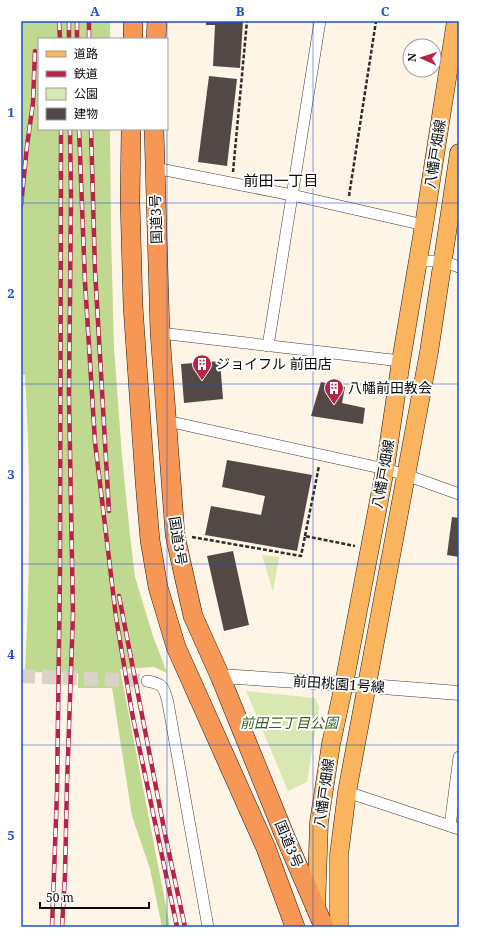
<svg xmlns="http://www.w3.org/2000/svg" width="480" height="948" viewBox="0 0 480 948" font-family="'Noto Serif','Noto Sans JP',serif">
  <rect width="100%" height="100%" fill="#fff5e7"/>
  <g fill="#d9e8b2">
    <path d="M 262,555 L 279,557 L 273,592 Z"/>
    <path d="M 246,691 L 315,698 L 319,707 L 307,782 L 288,791 Z"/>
  </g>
  <path fill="#bfd991" d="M 21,21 L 110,21 L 110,39 L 39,39 L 39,129 L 110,129 L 111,232 L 114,348 L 122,456 L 130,535 L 135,577 L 153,636 L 167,673 L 154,667 L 120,669 L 170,927 L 162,927 L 150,869 L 132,816 L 112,688 L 78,688 L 78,673 L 25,672 C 27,628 29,583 29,539 C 30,484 28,430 25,375 L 21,375 Z"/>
  <g fill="#524946">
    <path d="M 206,21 L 243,21 L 240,68 L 213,66 L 215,25 L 206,25 Z"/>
    <path d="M 209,76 L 237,79 L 227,166 L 198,162 Z"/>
    <path d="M 220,361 L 223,399 L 184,403 L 181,364 Z"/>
    <path d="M 321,382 L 345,387 L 342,403 L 365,408 L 363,424 L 311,416 Z"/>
    <path d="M 227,460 L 312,475 L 297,551 L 205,535 L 211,506 L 261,515 L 265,496 L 222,487 Z"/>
    <path d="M 452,517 L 459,518 L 459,557 L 447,555 Z"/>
    <path d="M 233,551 L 249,625 L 224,631 L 207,556 Z"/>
  </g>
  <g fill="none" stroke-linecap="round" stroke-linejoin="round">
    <path stroke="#dad2c6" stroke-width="14" stroke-dasharray="14 7" stroke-linecap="butt" d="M 21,676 L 147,681"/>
    <defs>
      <g id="minor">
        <path d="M 155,168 L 292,195 L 424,225"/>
        <path d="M 418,261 L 442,261 L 459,267"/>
        <path d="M 160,333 L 401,361"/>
        <path d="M 268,346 L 320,21"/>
        <path d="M 167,421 L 385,469 L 406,475 L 459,494"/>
        <path d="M 147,681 C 164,684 164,687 168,703 L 208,927"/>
        <path d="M 347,792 L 459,829"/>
        <path d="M 450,826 L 459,757"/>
      </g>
      <path id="tertiary" d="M 220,676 L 344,684 L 459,693"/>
      <g id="primary">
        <path d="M 316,910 L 319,822 L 331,744 L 344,684 L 385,469 L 401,361 L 424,225 L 456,21"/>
        <path d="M 339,927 L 339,855 L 347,792 L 429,352 L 459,153"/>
      </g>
      <g id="trunk">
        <path d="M 133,39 L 133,21"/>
        <path d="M 156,39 L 157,21"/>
        <path d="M 131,129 L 130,201 L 133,306 L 145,481 L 150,540 L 158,587 L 176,647 L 266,848 L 295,927"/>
        <path d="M 154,129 L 160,333 L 175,534 L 177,544 L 193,616 L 220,676 L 284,834 L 324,927"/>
      </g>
    </defs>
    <use href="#minor" stroke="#3d3d3d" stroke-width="12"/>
    <use href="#tertiary" stroke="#3d3d3d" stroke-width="15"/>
    <use href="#primary" stroke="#1b1b1b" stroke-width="19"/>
    <use href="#trunk" stroke="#1b1b1b" stroke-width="20"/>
    <g stroke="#2c2c2c" stroke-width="2.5" stroke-dasharray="4 2" stroke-linecap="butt">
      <path d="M 233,172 L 247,21"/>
      <path d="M 349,196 L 376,21"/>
      <path d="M 305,536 L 319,466"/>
      <path d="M 192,537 L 301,556 L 305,536 L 355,546"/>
    </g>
    <use href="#minor" stroke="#fff" stroke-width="11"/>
    <use href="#tertiary" stroke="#fff" stroke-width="14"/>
    <use href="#primary" stroke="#f9b45d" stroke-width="18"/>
    <use href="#trunk" stroke="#f79756" stroke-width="19"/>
    <defs>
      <g id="rail">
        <path d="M 59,21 L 60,39"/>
        <path d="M 69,21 L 69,39"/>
        <path d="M 77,21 L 77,39"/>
        <path d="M 89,39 L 89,21"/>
        <path d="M 79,129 L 85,282 L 95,442 L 116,617 L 132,713 L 177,927"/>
        <path d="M 91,129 L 95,270 L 109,511"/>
        <path d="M 21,205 L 27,146 L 33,103 L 35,51"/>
        <path d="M 119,596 L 166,839 L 185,927"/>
        <path d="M 52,927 L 57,793 L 60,570 L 61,129"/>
        <path d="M 62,927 L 65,875 L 67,784 L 73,614 L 69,396 L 71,197 L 70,129"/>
      </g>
    </defs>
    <use href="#rail" stroke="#b92348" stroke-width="4.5"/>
    <use href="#rail" stroke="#fff" stroke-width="3" stroke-dasharray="9" stroke-linecap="butt"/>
  </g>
  <path fill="none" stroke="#1d4ed8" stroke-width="1" stroke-opacity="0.55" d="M 167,21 L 167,927M 313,21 L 313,927M 21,203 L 459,203M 21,384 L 459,384M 21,564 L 459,564M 21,745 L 459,745"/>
  <defs>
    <symbol id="building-pin" viewBox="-11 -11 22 30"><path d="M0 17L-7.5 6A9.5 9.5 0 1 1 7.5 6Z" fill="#b92348" stroke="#fff"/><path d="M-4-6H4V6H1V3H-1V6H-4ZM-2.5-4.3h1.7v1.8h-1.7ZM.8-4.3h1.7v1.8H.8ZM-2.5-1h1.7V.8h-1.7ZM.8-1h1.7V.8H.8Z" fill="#fff"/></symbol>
  </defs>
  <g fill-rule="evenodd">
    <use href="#building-pin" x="191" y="353" width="22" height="30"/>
    <use href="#building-pin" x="323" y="377" width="22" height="30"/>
  </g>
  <g text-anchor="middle" stroke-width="4" stroke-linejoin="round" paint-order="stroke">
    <g font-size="14" fill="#0a0a0a" stroke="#fff">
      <text transform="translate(435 154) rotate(-81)" y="5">八幡戸畑線</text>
      <text transform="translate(156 219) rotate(-92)" y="5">国道3号</text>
      <text transform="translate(383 474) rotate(-80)" y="5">八幡戸畑線</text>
      <text transform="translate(178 541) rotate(81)" y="5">国道3号</text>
      <text transform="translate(339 684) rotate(4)" y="5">前田桃園1号線</text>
      <text transform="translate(324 793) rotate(-82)" y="5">八幡戸畑線</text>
      <text transform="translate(289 844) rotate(67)" y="5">国道3号</text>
    </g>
    <g font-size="14" fill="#0a0a0a" stroke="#fff" text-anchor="start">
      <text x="216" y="369">ジョイフル 前田店</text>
      <text x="348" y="393">八幡前田教会</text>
    </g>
    <g font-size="14" font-style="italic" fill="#37601c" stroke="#fff">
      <text x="289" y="728">前田三丁目公園</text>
    </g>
    <g font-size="15" fill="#0a0a0a" stroke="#fff">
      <text x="281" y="186">前田一丁目</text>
    </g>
  </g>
  <rect width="480" height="948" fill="none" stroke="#ffffff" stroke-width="44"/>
  <rect x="38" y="38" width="130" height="92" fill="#ffffff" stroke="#9d9d9d"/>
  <rect x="46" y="51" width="20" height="6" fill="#f9b45d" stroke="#9d9d9d"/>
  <text x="74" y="58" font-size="12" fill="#0a0a0a">道路</text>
  <rect x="46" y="71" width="20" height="6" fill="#b92348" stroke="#9d9d9d"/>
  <text x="74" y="78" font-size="12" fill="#0a0a0a">鉄道</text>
  <rect x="46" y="88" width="20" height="12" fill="#d9e8b2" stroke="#9d9d9d"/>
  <text x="74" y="98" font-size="12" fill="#0a0a0a">公園</text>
  <rect x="46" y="108" width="20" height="12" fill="#524946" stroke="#9d9d9d"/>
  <text x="74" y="118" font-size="12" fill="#0a0a0a">建物</text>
  <g transform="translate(422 58) rotate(273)"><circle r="19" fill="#ffffff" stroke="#9d9d9d"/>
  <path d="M0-3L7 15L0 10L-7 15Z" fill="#b92348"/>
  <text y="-6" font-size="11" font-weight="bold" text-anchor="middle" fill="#0a0a0a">N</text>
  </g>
  <path d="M40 902v6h109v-6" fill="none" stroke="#0a0a0a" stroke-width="2"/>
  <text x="46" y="902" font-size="12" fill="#0a0a0a" stroke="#ffffff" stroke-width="3" paint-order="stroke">50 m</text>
  <rect x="22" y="22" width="436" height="904" fill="none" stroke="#1d4ed8" stroke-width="1.5"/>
  <g font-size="13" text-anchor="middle" font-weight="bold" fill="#1d4ed8">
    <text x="95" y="16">A</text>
    <text x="240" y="16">B</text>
    <text x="385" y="16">C</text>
    <text x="11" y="117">1</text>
    <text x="11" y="298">2</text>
    <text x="11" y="479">3</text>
    <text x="11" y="659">4</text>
    <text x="11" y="840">5</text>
  </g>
</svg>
